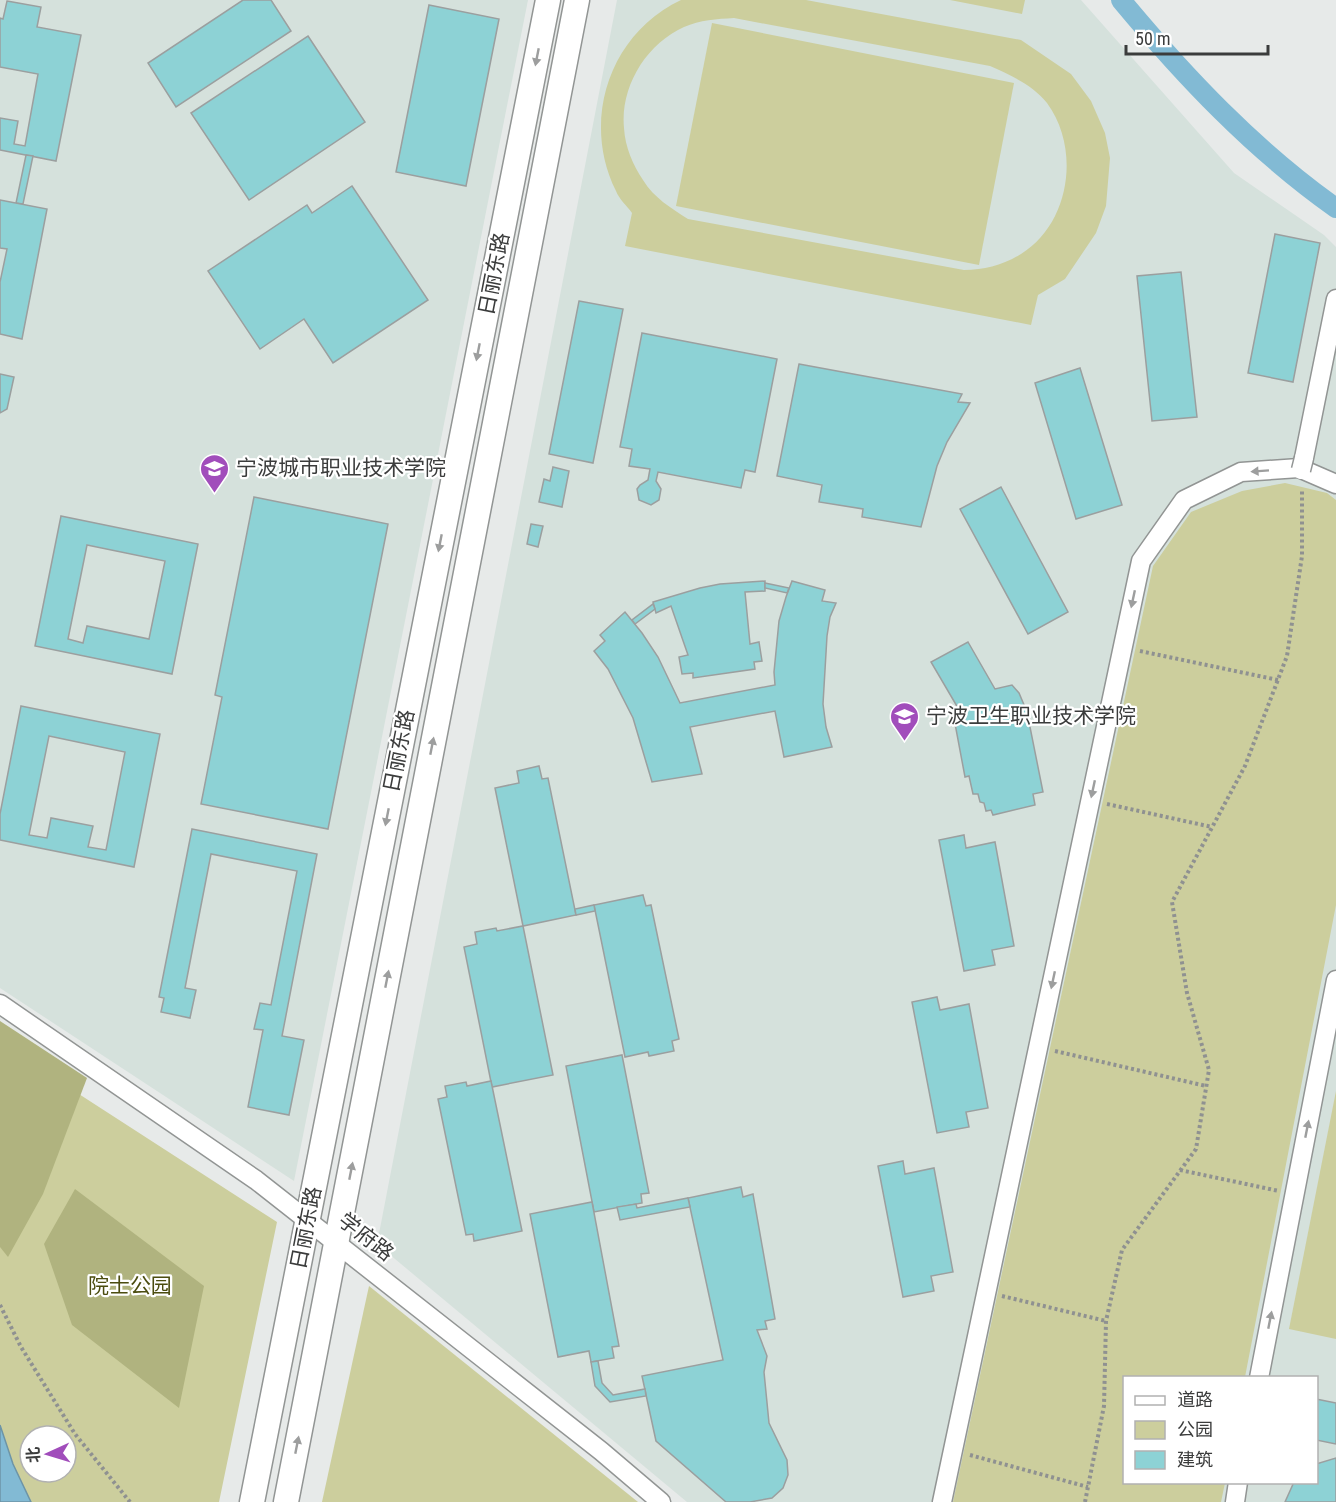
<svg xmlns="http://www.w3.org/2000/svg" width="1336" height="1502" viewBox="0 0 1336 1502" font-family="'Roboto Condensed','Noto Sans SC',sans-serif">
  <rect width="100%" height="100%" fill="#e7eae9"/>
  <g fill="#d5e1dc" fill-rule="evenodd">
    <path d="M 0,0 L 528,0 L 294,1181 L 0,988 Z"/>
    <path d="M 617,0 L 1081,0 L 1234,173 L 1324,235 L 1336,247 L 1336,1502 L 687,1502 L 377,1244 ZM 1124,1378 L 1316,1378 L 1316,1482 L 1124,1482 Z"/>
  </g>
  <g fill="#ccce9d" fill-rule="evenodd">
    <path d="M 681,0 L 806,0 L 1021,40 L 1071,74 L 1091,101 L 1105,133 L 1110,158 L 1106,206 L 1096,233 L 1065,279 L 1038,295 L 1031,325 L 625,246 L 632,213 C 627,206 619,199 616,191 C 581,121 609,34 681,0 ZM 734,18 L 990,66 C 1010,75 1033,85 1047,103 C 1081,149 1070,224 1021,254 C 1003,265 985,270 964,270 L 688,219 C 671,208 654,198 643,180 C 633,165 625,147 624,128 C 620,87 646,44 684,27 C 700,20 717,19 734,18 Z"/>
    <path d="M 950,0 L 1025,0 L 1022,14 Z"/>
    <path d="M 712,23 L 1014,83 L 979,265 L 676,206 Z"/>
    <path d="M 1285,483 L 1327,493 L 1336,500 L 1336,905 L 1245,1377 L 1124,1378 L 1124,1482 L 1225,1483 L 1221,1502 L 953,1502 L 1153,566 L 1191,512 L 1242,491 Z"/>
    <path d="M 0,1043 L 277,1222 L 219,1502 L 0,1502 ZM 30,1436 L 66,1436 L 66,1472 L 30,1472 Z"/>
    <path d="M 1336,1091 L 1336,1339 L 1289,1329 Z"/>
    <path d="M 369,1286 L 638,1502 L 322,1502 Z"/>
  </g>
  <g fill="#b0b37f">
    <path d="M 0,1021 L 87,1078 L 43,1194 L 8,1257 L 0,1247 Z"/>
    <path d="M 75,1189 L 204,1286 L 179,1408 L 72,1325 L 44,1244 Z"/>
  </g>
  <path fill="#82bad4" stroke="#6d94a6" stroke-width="1.5" d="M 0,1425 L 13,1464 L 31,1502 L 0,1502 Z"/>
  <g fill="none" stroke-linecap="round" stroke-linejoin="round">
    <path stroke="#82bad4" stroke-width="20" d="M 1121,0 C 1185,77 1254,150 1336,208"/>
  </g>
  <g fill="#8dd2d5" stroke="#9b9f9f" stroke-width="1.5" fill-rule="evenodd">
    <path d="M 243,0 L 271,0 L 291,31 L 176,107 L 148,63 Z"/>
    <path d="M 7,1 L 41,7 L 37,27 L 81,35 L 56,161 L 0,150 L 0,118 L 18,121 L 14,144 L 25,146 L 38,74 L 0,67 L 0,18 L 3,19 Z"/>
    <path d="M 429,5 L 499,19 L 466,186 L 396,172 Z"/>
    <path d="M 308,36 L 365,122 L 249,200 L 191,113 Z"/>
    <path d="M 26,155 L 33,156 L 23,204 L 16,203 Z"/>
    <path d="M 352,186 L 428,300 L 333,363 L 304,319 L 260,349 L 208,271 L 307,205 L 312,213 Z"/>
    <path d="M 0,200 L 47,209 L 22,339 L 0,334 L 0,282 L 7,249 L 0,248 Z"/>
    <path d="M 1275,234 L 1320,243 L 1293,382 L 1248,373 Z"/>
    <path d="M 1181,272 L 1197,417 L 1152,421 L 1137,276 Z"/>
    <path d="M 579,301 L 623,309 L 593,463 L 549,454 Z"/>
    <path d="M 642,333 L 777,359 L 755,472 L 745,470 L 741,488 L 658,472 L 656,481 L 661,489 L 659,500 L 651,505 L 639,500 L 637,489 L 640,485 L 648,480 L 650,469 L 629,466 L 632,449 L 620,447 Z"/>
    <path d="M 799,364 L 962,394 L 958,402 L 970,403 L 947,442 L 937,466 L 921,527 L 862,517 L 863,509 L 819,502 L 822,485 L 777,476 Z"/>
    <path d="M 1080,368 L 1122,505 L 1076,519 L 1035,383 Z"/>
    <path d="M 0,374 L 14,377 L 7,409 L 0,413 Z"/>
    <path d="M 553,467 L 569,471 L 562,507 L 539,502 L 544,479 L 550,481 Z"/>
    <path d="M 1001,487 L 1068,612 L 1028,634 L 960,509 Z"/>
    <path d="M 254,497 L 388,524 L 328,829 L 201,804 L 222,697 L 215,695 Z"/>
    <path d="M 61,516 L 198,544 L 172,674 L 35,646 ZM 87,545 L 165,561 L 149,639 L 87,626 L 83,643 L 68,639 Z"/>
    <path d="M 531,524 L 543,526 L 538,547 L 527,544 Z"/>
    <path d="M 765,581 L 765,591 L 745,592 L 750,644 L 759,642 L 762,661 L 754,662 L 755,669 L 693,678 L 693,673 L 682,674 L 679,657 L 688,655 L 671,606 L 656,613 L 653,602 L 700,588 L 720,584 Z"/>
    <path d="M 792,581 L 825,590 L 822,601 L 836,603 L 830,617 L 827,636 L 823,704 L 826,727 L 832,747 L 784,757 L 775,711 L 690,727 L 702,774 L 652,782 L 633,718 L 608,669 L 594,651 L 605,641 L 600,635 L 625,612 L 642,633 L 658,657 L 680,703 L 775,685 L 774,672 L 779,621 L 786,597 Z"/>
    <path d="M 765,583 L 789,588 L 787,593 L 765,588 Z"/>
    <path d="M 653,604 L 655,609 L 635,624 L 632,620 Z"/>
    <path d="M 968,642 L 995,689 L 1012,685 L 1019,693 L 1027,712 L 1043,792 L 1033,794 L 1035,805 L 993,815 L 991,810 L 986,811 L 984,803 L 980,802 L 978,794 L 973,794 L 969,776 L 965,777 L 953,713 L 958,708 L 931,662 Z"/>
    <path d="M 21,706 L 160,734 L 134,867 L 0,840 L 0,814 ZM 49,736 L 125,752 L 106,850 L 88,847 L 93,826 L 51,818 L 47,838 L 29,835 Z"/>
    <path d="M 539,766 L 542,779 L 548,778 L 576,915 L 523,926 L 495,788 L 519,783 L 517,771 Z"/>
    <path d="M 192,829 L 317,854 L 282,1036 L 304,1040 L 289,1115 L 248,1107 L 263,1030 L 254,1029 L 260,1003 L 271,1005 L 297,871 L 211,854 L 185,988 L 196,990 L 190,1018 L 161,1012 L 164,998 L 159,997 Z"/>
    <path d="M 964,835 L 966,848 L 995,842 L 1014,946 L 992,950 L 995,965 L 964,971 L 939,840 Z"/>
    <path d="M 643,895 L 646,906 L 651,905 L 679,1039 L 672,1041 L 674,1051 L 649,1056 L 648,1052 L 625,1057 L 594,905 Z"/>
    <path d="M 594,905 L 595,911 L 576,915 L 575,909 Z"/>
    <path d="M 523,926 L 553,1075 L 492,1087 L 464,947 L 477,944 L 475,932 L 496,928 L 497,931 Z"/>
    <path d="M 937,997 L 940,1010 L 969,1004 L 988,1108 L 966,1112 L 969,1127 L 937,1133 L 912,1002 Z"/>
    <path d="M 622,1055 L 649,1193 L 641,1194 L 642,1203 L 594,1212 L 566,1066 Z"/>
    <path d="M 491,1081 L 522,1231 L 474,1241 L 473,1234 L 466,1235 L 438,1099 L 447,1097 L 445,1086 L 466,1082 L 467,1086 Z"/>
    <path d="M 903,1161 L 905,1174 L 934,1168 L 953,1272 L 931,1276 L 934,1291 L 903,1297 L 878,1166 Z"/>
    <path d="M 741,1187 L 743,1197 L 753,1194 L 775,1319 L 765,1321 L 767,1329 L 757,1330 L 767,1356 L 764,1372 L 769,1423 L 787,1460 L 788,1475 L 783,1488 L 772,1498 L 750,1502 L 726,1502 L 656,1441 L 642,1376 L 723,1360 L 688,1198 Z"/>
    <path d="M 688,1198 L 690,1207 L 620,1220 L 617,1207 L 636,1204 L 637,1208 Z"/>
    <path d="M 592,1202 L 619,1346 L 612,1347 L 614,1358 L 591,1362 L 589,1351 L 558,1357 L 530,1214 Z"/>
    <path d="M 598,1361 L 602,1383 L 613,1395 L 645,1389 L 646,1396 L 610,1402 L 595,1386 L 591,1362 Z"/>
    <path d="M 1316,1399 L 1336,1403 L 1336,1444 L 1316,1440 Z"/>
    <path d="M 1336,1458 L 1336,1502 L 1285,1502 L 1294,1482 L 1316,1482 L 1316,1464 Z"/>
  </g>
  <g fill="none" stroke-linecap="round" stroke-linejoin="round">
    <defs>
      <g id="minor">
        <path d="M 1304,458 L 1336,299"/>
        <path d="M 0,1004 L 256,1180 L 601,1451 L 661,1502"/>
        <path d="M 1259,1378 L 1336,980"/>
        <path d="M 942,1502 L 1141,561 L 1184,500 L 1241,472 L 1299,468 L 1336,484"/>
        <path d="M 1235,1502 L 1238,1482"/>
      </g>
      <g id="major">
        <path d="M 252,1502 L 548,0"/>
        <path d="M 286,1502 L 577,0"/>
      </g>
    </defs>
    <use href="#minor" stroke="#929594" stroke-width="21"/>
    <use href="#major" stroke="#929594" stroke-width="27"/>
    <g stroke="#8f9191" stroke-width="4" stroke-dasharray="3 3" stroke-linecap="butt">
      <path d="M 1140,651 L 1278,680"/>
      <path d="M 1107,804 L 1212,827"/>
      <path d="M 1055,1051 L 1206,1086"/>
      <path d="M 1180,1170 L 1279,1191"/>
      <path d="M 1002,1296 L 1106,1321"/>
      <path d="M 0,1305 L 21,1347 L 75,1434 L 130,1502"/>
      <path d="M 970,1455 L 1088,1487"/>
      <path d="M 1085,1502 L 1104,1406 L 1106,1321 L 1122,1250 L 1196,1149 L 1209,1070 L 1187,993 L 1172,902 L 1245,766 L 1287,656 L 1302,556 L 1302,489"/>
    </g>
    <use href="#minor" stroke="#fff" stroke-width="18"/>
    <use href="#major" stroke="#fff" stroke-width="24"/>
    <defs>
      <path id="minor-bridge" d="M 1301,470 L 1304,458"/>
    </defs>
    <use href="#minor-bridge" stroke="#929594" stroke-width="21" stroke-linecap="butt"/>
    <use href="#minor-bridge" stroke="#fff" stroke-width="18"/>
  </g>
  <defs><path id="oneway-solid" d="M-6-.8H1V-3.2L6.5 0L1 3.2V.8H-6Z" transform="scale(1.5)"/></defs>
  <g fill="#9d9e9e">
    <use href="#oneway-solid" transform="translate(537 57) rotate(101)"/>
    <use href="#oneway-solid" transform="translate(478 352) rotate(101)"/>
    <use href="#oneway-solid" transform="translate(1260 471) rotate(176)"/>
    <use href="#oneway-solid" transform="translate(440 543) rotate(101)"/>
    <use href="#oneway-solid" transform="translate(1133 599) rotate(102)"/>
    <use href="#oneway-solid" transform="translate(432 746) rotate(-79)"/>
    <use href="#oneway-solid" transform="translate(1093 789) rotate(102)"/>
    <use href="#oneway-solid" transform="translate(387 817) rotate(101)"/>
    <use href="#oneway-solid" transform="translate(387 979) rotate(-79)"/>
    <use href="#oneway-solid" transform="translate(1053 980) rotate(102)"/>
    <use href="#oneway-solid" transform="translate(1307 1129) rotate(-79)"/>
    <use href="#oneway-solid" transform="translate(351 1171) rotate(-79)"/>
    <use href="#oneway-solid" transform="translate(1270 1320) rotate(-79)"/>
    <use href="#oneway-solid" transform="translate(297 1445) rotate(-79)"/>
  </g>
  <defs>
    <symbol id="university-pin" viewBox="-11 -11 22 30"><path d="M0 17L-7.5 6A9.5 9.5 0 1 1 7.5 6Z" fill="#a14dbb" stroke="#fff"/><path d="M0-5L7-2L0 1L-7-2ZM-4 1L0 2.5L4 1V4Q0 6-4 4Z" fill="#fff"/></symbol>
  </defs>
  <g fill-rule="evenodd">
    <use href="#university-pin" x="198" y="452" width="33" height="45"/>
    <use href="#university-pin" x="888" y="700" width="33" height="45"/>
  </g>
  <g text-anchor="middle" stroke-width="4.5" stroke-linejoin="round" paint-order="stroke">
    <g font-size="21" fill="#3b3c3c" stroke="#fff">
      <text transform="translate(494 274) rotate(-79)" y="7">日丽东路</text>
      <text transform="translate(399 751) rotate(-79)" y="7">日丽东路</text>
      <text transform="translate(306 1228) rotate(-79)" y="7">日丽东路</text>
      <text transform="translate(366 1237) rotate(38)" y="7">学府路</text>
    </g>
    <g font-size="21" fill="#3b3c3c" stroke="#fff" text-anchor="start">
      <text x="236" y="475">宁波城市职业技术学院</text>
      <text x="926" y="723">宁波卫生职业技术学院</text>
    </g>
    <g font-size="21" fill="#4b4c0f" stroke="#fff">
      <text x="130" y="1293">院士公园</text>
    </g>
  </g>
  <rect x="1123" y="1376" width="195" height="108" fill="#ffffff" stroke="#b1b1b1" stroke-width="1.5"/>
  <rect x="1135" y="1396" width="30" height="9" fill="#ffffff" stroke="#b1b1b1" stroke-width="1.5"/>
  <text x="1177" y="1406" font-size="18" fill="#3b3c3c">道路</text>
  <rect x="1135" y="1421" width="30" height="18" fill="#ccce9d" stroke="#b1b1b1" stroke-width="1.5"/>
  <text x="1177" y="1436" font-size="18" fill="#3b3c3c">公园</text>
  <rect x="1135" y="1451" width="30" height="18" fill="#8dd2d5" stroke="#b1b1b1" stroke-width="1.5"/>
  <text x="1177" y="1466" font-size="18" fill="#3b3c3c">建筑</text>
  <g transform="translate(48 1454) rotate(266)"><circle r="28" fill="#ffffff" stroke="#b1b1b1" stroke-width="1.5"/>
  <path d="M0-4.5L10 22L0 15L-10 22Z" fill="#a14dbb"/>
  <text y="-9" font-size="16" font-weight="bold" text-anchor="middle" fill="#3b3c3c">北</text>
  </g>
  <path d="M1126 45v9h142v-9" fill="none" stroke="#3b3c3c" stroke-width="3"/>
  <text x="1135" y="45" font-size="18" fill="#3b3c3c" stroke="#ffffff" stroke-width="4.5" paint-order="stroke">50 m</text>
</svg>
